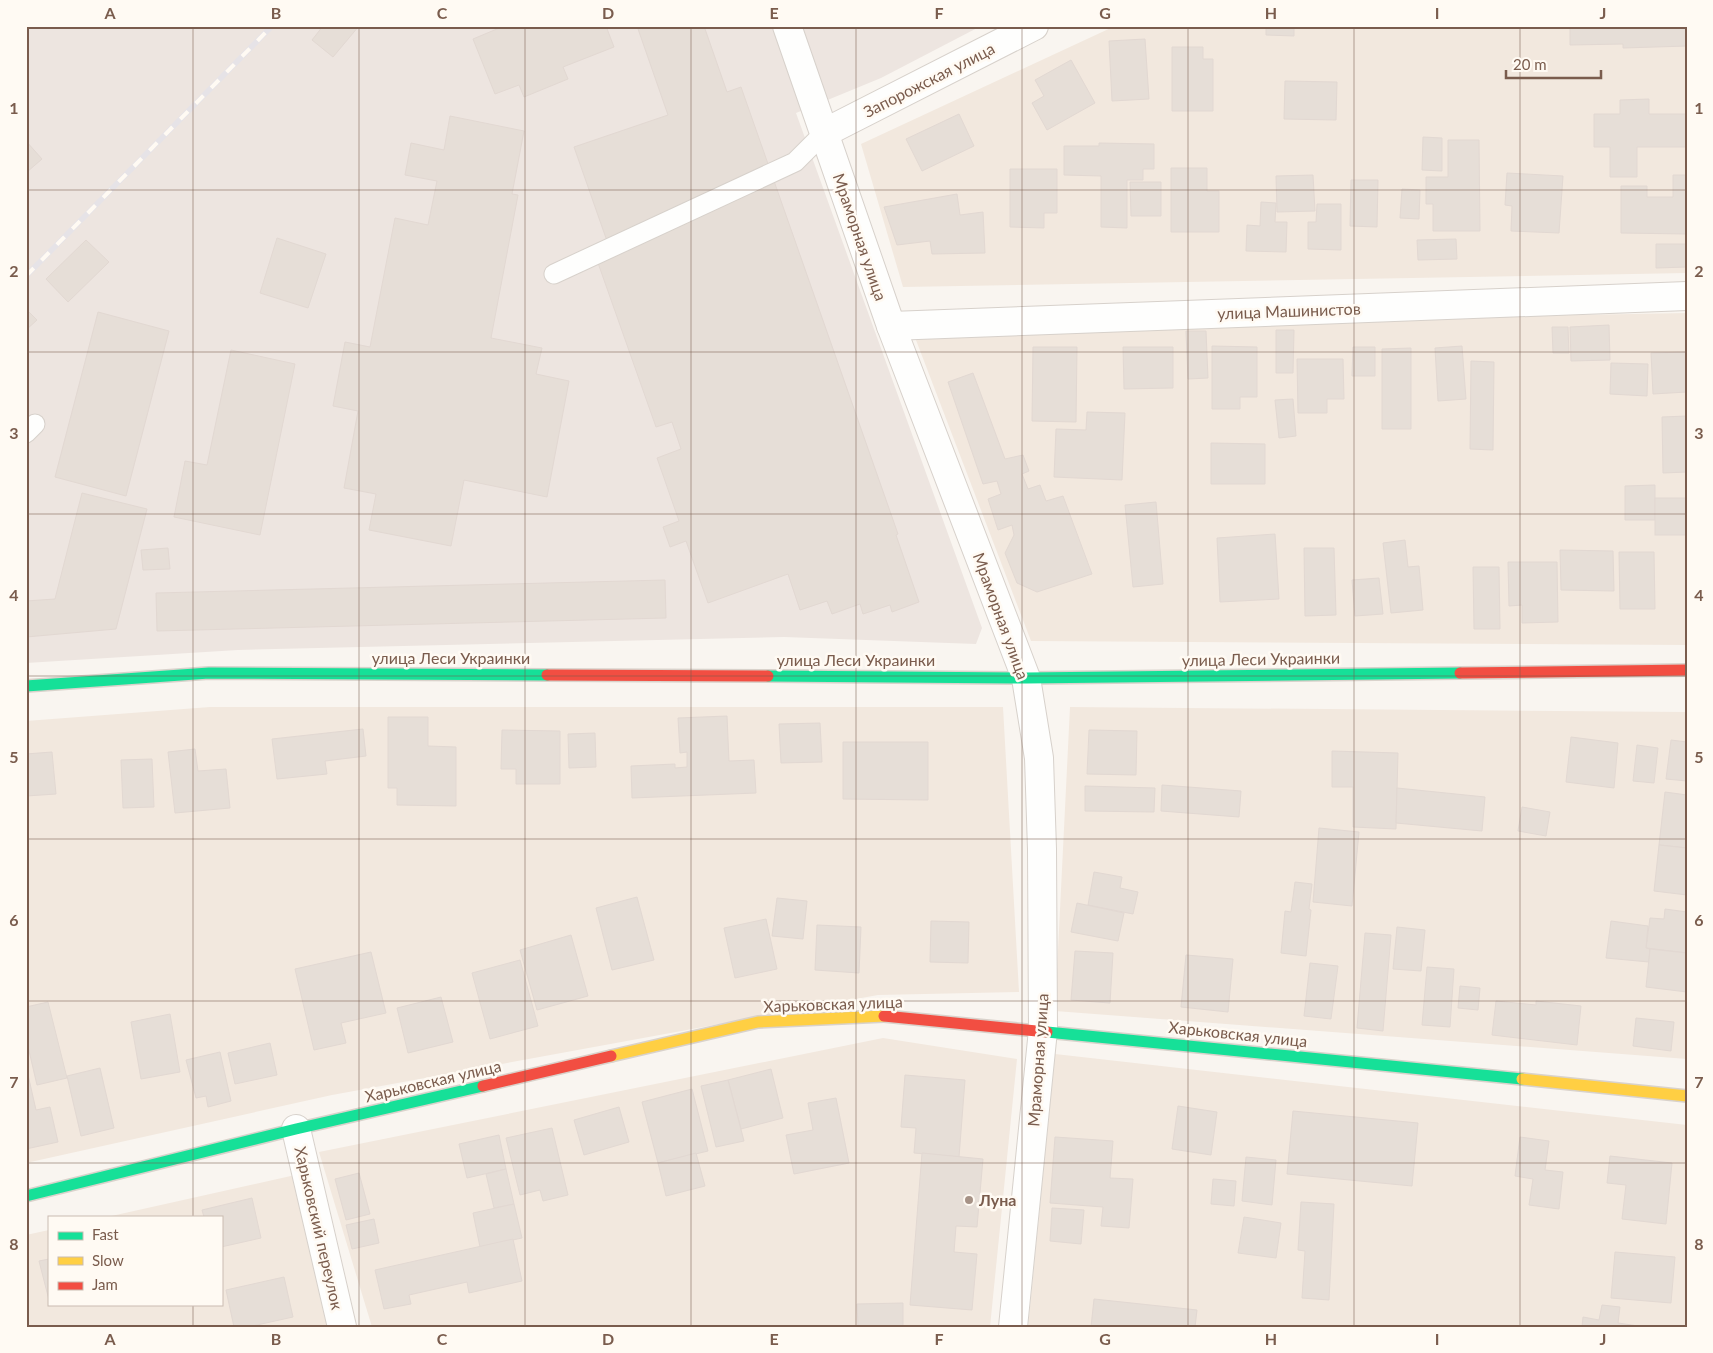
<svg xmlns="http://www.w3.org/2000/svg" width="1713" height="1353" viewBox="0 0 1713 1353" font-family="Lato,sans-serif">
  <rect width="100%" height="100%" fill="#f9f5f0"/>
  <g fill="#f2e8de">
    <path d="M 1115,26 L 1687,26 L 1687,273 L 903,287 L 861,144 Z"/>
    <path d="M 1687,313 L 1687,645 L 1031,641 L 911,327 Z"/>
    <path d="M 210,707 L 1003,707 L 1019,992 L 878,995 L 332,1095 L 26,1163 L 26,721 Z"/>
    <path d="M 1070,707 L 1687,712 L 1687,1059 L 1055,1011 Z"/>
    <path d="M 883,1038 L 1017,1059 L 990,1327 L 372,1327 L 319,1152 Z"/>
    <path d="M 1055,1054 L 1687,1125 L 1687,1327 L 1028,1327 Z"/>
    <path d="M 313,1171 L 342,1327 L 26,1327 L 26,1235 L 49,1230 L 49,1304 L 221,1304 L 221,1217 L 107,1217 Z"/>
  </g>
  <path fill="#ede5e0" d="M 26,26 L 981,26 L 881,78 L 796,113 L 982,628 L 976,644 L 784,637 L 238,650 L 26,663 Z"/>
  <g fill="#e6ded7" stroke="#e2d8d2">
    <path d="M 323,26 L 359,26 L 333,57 L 312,40 Z"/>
    <path d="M 504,26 L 606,26 L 614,47 L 563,67 L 568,79 L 524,97 L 519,85 L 495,94 L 473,39 Z"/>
    <path d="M 637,26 L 704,26 L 727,92 L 741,87 L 898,534 L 896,535 L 919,602 L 892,612 L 890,605 L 863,614 L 860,604 L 832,614 L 827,601 L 800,610 L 788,574 L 708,603 L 686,541 L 670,547 L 663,527 L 679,521 L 657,458 L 681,449 L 672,422 L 656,427 L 592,246 L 607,241 L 574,147 L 668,115 Z"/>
    <path d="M 1266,26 L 1294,26 L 1294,36 L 1266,35 Z"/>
    <path d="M 1570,26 L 1687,26 L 1687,46 L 1623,48 L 1623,44 L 1570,45 Z"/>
    <path d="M 1145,39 L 1149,99 L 1112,101 L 1109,41 Z"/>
    <path d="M 1172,47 L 1203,47 L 1203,59 L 1213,59 L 1213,111 L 1172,111 Z"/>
    <path d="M 1071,60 L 1095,103 L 1047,130 L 1032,103 L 1044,96 L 1035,80 Z"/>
    <path d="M 1285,81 L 1337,82 L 1336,120 L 1284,119 Z"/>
    <path d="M 1649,99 L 1649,114 L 1687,114 L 1687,147 L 1637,147 L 1637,177 L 1610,177 L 1610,147 L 1594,147 L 1594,114 L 1620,114 L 1620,100 Z"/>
    <path d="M 959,114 L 974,146 L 922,171 L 906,139 Z"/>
    <path d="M 450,116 L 524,131 L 512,194 L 518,195 L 491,338 L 542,348 L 536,374 L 569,381 L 547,497 L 464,480 L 451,546 L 369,530 L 376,494 L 344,488 L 358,411 L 333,406 L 345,342 L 370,347 L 395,218 L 428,225 L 437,181 L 405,175 L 411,143 L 444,150 Z"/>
    <path d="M 1423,137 L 1442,138 L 1442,171 L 1422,170 Z"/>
    <path d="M 1448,140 L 1479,140 L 1480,231 L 1433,231 L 1433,204 L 1426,204 L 1426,177 L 1448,177 Z"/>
    <path d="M 26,141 L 42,159 L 27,172 L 26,171 Z"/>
    <path d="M 1099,143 L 1154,144 L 1154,169 L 1143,169 L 1143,180 L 1127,180 L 1127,228 L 1101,227 L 1101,176 L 1064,175 L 1064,146 L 1099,146 Z"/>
    <path d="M 1171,168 L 1207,168 L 1207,191 L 1219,191 L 1219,232 L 1171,232 Z"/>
    <path d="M 1010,169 L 1057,169 L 1057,213 L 1044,213 L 1044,228 L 1010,227 Z"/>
    <path d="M 1507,173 L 1563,176 L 1559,233 L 1511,231 L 1512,206 L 1505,205 Z"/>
    <path d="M 1313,175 L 1315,211 L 1277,212 L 1276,176 Z"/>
    <path d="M 1673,175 L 1687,175 L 1687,234 L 1621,233 L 1621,186 L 1647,186 L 1647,197 L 1673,197 Z"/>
    <path d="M 1351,180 L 1378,180 L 1377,227 L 1350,226 Z"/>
    <path d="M 1130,182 L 1161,182 L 1161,216 L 1131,216 Z"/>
    <path d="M 1402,189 L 1420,190 L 1419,219 L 1400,218 Z"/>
    <path d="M 957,194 L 960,215 L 983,212 L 985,253 L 932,254 L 930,241 L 897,245 L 884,207 Z"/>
    <path d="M 1261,202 L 1276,203 L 1275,222 L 1287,222 L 1286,252 L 1246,251 L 1247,225 L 1260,226 Z"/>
    <path d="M 1317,204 L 1341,204 L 1341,250 L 1308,249 L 1308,222 L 1316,222 Z"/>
    <path d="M 277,238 L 326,254 L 308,308 L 260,293 Z"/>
    <path d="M 1456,239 L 1457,259 L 1418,260 L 1417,240 Z"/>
    <path d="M 86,240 L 109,262 L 68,302 L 46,279 Z"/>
    <path d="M 1656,244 L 1687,244 L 1687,267 L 1656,268 Z"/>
    <path d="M 26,309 L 37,320 L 26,330 Z"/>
    <path d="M 98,312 L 169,331 L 126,496 L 55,477 Z"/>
    <path d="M 1609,325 L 1610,360 L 1571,361 L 1570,327 Z"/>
    <path d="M 1552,327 L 1568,327 L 1569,353 L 1553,353 Z"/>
    <path d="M 1276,330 L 1294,330 L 1293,373 L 1276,373 Z"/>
    <path d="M 1186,331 L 1206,331 L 1208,378 L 1188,379 Z"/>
    <path d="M 1212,346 L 1257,347 L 1257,397 L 1240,397 L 1240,409 L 1212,409 Z"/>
    <path d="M 1462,346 L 1466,399 L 1438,401 L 1435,348 Z"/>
    <path d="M 1033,347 L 1077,347 L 1076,422 L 1032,421 Z"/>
    <path d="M 1123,347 L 1173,347 L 1173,388 L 1124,389 Z"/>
    <path d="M 1353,347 L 1375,347 L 1375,376 L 1352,376 Z"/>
    <path d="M 1411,348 L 1411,429 L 1382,429 L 1382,349 Z"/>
    <path d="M 231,350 L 295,364 L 260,535 L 174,517 L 185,461 L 207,465 Z"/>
    <path d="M 1686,352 L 1687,392 L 1653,394 L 1651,353 Z"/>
    <path d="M 1297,359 L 1343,359 L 1344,399 L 1327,399 L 1327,413 L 1298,413 Z"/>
    <path d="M 1471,361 L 1494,362 L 1493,450 L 1470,449 Z"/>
    <path d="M 1611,363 L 1648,364 L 1647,396 L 1610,394 Z"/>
    <path d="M 973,373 L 1005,459 L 1023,455 L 1029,471 L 1022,474 L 1028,489 L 1040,485 L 1046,501 L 1063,496 L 1092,574 L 1037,592 L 1017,583 L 1005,553 L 1014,535 L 1012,525 L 998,530 L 988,499 L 1001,494 L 997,481 L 983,484 L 948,382 Z"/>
    <path d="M 1293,399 L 1296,436 L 1279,438 L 1275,400 Z"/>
    <path d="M 1087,412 L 1125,413 L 1122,480 L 1054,477 L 1056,429 L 1086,430 Z"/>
    <path d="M 1687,416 L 1687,472 L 1663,473 L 1662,417 Z"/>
    <path d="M 1211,443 L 1265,444 L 1265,484 L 1211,484 Z"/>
    <path d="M 1655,485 L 1655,520 L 1625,520 L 1625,486 Z"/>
    <path d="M 82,493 L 147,509 L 116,629 L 26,637 L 26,601 L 55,599 Z"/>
    <rect x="1655" y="498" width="32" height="37"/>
    <path d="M 1156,502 L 1163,584 L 1133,587 L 1125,505 Z"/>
    <path d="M 1275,534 L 1279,599 L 1220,602 L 1217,538 Z"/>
    <path d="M 1405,540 L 1408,567 L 1419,566 L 1423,610 L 1391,613 L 1383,543 Z"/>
    <path d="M 168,548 L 170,569 L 143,570 L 141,550 Z"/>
    <path d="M 1304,548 L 1334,548 L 1336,615 L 1305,616 Z"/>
    <path d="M 1560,550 L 1613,551 L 1614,591 L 1561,590 Z"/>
    <path d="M 1619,552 L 1654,552 L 1655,609 L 1620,609 Z"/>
    <path d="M 1508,562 L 1557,562 L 1558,622 L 1522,623 L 1522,605 L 1509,606 Z"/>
    <path d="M 1473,567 L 1499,567 L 1500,629 L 1474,629 Z"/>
    <path d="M 1379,578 L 1383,614 L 1355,616 L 1352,580 Z"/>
    <path d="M 665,580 L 666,618 L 157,631 L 156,593 Z"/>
    <path d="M 727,716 L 729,761 L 754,760 L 756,793 L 632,798 L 631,766 L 675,764 L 675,768 L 687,767 L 687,752 L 680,753 L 678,718 Z"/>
    <path d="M 388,717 L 428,717 L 428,746 L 456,747 L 456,806 L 397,805 L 397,788 L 388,788 Z"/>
    <path d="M 820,723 L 822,762 L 781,763 L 779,724 Z"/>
    <path d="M 363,729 L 366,756 L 325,761 L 327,774 L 277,779 L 272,739 Z"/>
    <path d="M 502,730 L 560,731 L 560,784 L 516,784 L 516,769 L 501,769 Z"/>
    <path d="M 1089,730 L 1137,731 L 1136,775 L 1087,774 Z"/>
    <path d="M 595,733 L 596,767 L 569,768 L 568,734 Z"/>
    <path d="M 1571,737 L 1618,743 L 1614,788 L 1566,782 Z"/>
    <path d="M 1671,740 L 1687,742 L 1687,781 L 1666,779 Z"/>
    <path d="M 843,742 L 928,742 L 928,800 L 843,799 Z"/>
    <path d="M 1637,745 L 1658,748 L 1654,783 L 1633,781 Z"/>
    <path d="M 195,749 L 198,771 L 226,769 L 230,808 L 175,813 L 168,752 Z"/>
    <path d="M 1332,751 L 1398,753 L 1396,829 L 1353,827 L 1353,787 L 1332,787 Z"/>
    <path d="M 52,752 L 56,794 L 26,796 L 26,754 Z"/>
    <path d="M 152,759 L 154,807 L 123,808 L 121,760 Z"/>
    <path d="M 1162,785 L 1241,791 L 1239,817 L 1161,811 Z"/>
    <path d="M 1085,786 L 1155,788 L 1154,812 L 1085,811 Z"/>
    <path d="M 1397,788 L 1485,797 L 1482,831 L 1396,823 Z"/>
    <path d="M 1665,792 L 1687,795 L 1687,848 L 1659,845 Z"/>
    <path d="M 1522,807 L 1550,812 L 1546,836 L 1518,831 Z"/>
    <path d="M 1319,828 L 1359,832 L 1352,906 L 1313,902 Z"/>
    <path d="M 1659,845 L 1687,848 L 1687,895 L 1654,891 Z"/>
    <path d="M 1094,872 L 1122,877 L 1120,888 L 1138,892 L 1133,914 L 1088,905 Z"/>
    <path d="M 1295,882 L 1312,884 L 1309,909 L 1311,910 L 1306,956 L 1281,953 L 1285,911 L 1291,912 Z"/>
    <path d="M 637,897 L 654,960 L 612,970 L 596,908 Z"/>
    <path d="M 777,898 L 807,901 L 803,939 L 772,936 Z"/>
    <path d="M 1077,903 L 1124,913 L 1118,941 L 1071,932 Z"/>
    <path d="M 1665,909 L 1687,912 L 1687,953 L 1646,948 L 1650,918 L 1664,919 Z"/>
    <path d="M 766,919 L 777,969 L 735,978 L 724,928 Z"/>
    <path d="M 931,921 L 969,922 L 968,963 L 930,962 Z"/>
    <path d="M 1611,921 L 1648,926 L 1646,948 L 1650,949 L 1649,962 L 1606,958 Z"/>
    <path d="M 817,925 L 861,927 L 859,973 L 815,970 Z"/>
    <path d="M 1397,927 L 1425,930 L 1421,971 L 1393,969 Z"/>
    <path d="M 1365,933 L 1391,935 L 1383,1031 L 1357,1028 Z"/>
    <path d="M 571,935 L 588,996 L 537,1010 L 520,950 Z"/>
    <path d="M 1650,949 L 1687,953 L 1687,992 L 1646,987 Z"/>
    <path d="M 1075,951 L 1113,953 L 1110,1003 L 1071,1000 Z"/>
    <path d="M 371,952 L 386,1013 L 341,1023 L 346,1043 L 314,1050 L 295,969 Z"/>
    <path d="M 1186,955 L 1233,959 L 1228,1012 L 1181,1007 Z"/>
    <path d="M 520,960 L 538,1026 L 490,1039 L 472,973 Z"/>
    <path d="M 1310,963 L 1338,966 L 1331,1019 L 1304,1016 Z"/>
    <path d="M 1427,967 L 1454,969 L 1450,1027 L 1422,1025 Z"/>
    <path d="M 1460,986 L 1480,988 L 1478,1010 L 1458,1008 Z"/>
    <path d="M 441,997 L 453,1042 L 408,1053 L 397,1008 Z"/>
    <path d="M 1496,1001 L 1536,1005 L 1536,1001 L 1581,1006 L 1577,1045 L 1492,1035 Z"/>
    <path d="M 48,1002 L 67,1078 L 37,1085 L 26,1038 L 26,1007 Z"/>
    <path d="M 170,1014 L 180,1072 L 141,1079 L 131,1022 Z"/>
    <path d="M 1636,1018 L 1674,1022 L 1671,1051 L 1633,1046 Z"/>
    <path d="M 270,1043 L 277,1075 L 235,1084 L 228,1053 Z"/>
    <path d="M 220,1052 L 231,1101 L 208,1107 L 206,1096 L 196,1098 L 186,1060 Z"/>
    <path d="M 26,1066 L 36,1110 L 50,1107 L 58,1142 L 26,1149 Z"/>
    <path d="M 100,1068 L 114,1128 L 81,1136 L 67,1076 Z"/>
    <path d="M 771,1069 L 783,1118 L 741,1129 L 728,1080 Z"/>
    <path d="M 905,1075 L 965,1080 L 959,1157 L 914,1153 L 916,1128 L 901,1127 Z"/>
    <path d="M 728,1080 L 744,1141 L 716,1147 L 701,1086 Z"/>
    <path d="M 692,1089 L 708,1151 L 658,1163 L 642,1102 Z"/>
    <path d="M 836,1098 L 849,1163 L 794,1174 L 786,1135 L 813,1130 L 808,1103 Z"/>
    <path d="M 1178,1106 L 1217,1112 L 1211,1155 L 1172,1149 Z"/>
    <path d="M 619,1107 L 629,1142 L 584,1155 L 574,1120 Z"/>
    <path d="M 1293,1111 L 1418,1123 L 1412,1186 L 1287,1174 Z"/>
    <path d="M 552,1128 L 568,1195 L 543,1201 L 540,1190 L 520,1195 L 506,1138 Z"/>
    <path d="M 499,1135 L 506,1169 L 467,1178 L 459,1144 Z"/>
    <path d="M 1055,1137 L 1113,1141 L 1110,1178 L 1133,1179 L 1129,1228 L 1101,1226 L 1103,1207 L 1050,1203 Z"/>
    <path d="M 1520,1137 L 1549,1141 L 1545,1170 L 1563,1172 L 1559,1209 L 1529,1205 L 1533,1179 L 1515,1176 Z"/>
    <path d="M 696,1153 L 705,1186 L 666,1196 L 658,1163 Z"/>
    <path d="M 922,1153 L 983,1159 L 977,1227 L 956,1226 L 954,1252 L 977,1254 L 972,1310 L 910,1305 Z"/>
    <path d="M 1610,1156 L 1672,1163 L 1666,1224 L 1622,1219 L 1626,1185 L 1607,1183 Z"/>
    <path d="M 1246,1157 L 1276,1160 L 1272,1205 L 1242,1201 Z"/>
    <path d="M 506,1169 L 514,1204 L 494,1208 L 486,1174 Z"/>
    <path d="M 359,1173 L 370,1214 L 346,1220 L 335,1179 Z"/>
    <path d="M 1213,1179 L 1236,1181 L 1234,1206 L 1211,1204 Z"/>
    <path d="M 252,1198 L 261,1238 L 221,1247 L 221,1217 L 204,1217 L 202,1210 Z"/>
    <path d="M 1301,1202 L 1334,1204 L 1329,1300 L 1302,1298 L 1305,1251 L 1298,1250 Z"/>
    <path d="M 514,1204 L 522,1238 L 480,1247 L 473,1213 Z"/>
    <path d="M 1052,1208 L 1084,1210 L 1081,1244 L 1050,1241 Z"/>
    <path d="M 1244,1217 L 1281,1223 L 1276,1258 L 1238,1253 Z"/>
    <path d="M 374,1219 L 379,1243 L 352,1249 L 346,1225 Z"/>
    <path d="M 513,1239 L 522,1281 L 469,1293 L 467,1282 L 409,1295 L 411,1304 L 384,1309 L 375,1270 Z"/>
    <path d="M 1615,1252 L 1675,1257 L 1671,1303 L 1611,1298 Z"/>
    <path d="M 49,1259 L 49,1300 L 39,1261 Z"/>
    <path d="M 284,1277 L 293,1317 L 248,1327 L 234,1327 L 226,1290 Z"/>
    <path d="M 1094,1299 L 1197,1310 L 1195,1327 L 1091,1327 Z"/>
    <path d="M 903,1303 L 903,1327 L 858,1327 L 857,1304 Z"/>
    <path d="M 1602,1305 L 1620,1307 L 1618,1323 L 1645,1327 L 1582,1327 L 1583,1317 L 1599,1320 Z"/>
  </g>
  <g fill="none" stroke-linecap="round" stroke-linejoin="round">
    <defs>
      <g id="lane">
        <path d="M 554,274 L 795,162 L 824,133"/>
        <path d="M 26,433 L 35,424"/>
      </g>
      <g id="street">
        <path d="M 787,26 L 891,326 L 1026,678 L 1039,758 L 1042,849 L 1043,1030 L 1013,1327"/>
        <path d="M 824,133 L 1034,26"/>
        <path d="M 891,326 L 1687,296"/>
        <path d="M 296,1129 L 342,1327"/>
      </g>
      <g id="fast">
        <path d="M 768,676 L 1026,678 L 1460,673"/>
        <path d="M 26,686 L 209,673 L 547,675"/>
        <path d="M 1047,1032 L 1522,1079"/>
        <path d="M 26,1196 L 296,1129 L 483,1086"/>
      </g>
      <g id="slow">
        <path d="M 611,1056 L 758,1022 L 884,1016"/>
        <path d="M 1522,1079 L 1687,1096"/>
      </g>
      <g id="jam">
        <path d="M 1460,673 L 1687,670"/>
        <path d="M 547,675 L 768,676"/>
        <path d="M 884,1016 L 1047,1032"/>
        <path d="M 483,1086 L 611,1056"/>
      </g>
    </defs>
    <use href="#lane" stroke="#d7d1cb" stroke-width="21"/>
    <use href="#street" stroke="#d7d1cb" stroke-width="30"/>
    <use href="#fast" stroke="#d9d2cb" stroke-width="14"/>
    <use href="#slow" stroke="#d9d2cb" stroke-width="14"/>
    <use href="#jam" stroke="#d9d2cb" stroke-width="14"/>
    <use href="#lane" stroke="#fefefd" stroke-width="19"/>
    <use href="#street" stroke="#fefefd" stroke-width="28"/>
    <use href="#fast" stroke="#16e098" stroke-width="11"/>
    <use href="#slow" stroke="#ffcf43" stroke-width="11"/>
    <use href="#jam" stroke="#f24e42" stroke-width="11"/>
    <defs>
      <path id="rail" d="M 26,276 L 272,26"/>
    </defs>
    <use href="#rail" stroke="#e6e3e7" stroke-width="5.5"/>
    <use href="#rail" stroke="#fffaf3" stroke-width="4" stroke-dasharray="11" stroke-linecap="butt"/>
  </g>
  <path fill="none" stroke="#7a5c4d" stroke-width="1" stroke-opacity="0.55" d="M 193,26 L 193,1217M 359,26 L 359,1327M 525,26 L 525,1327M 691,26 L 691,1327M 856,26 L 856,1327M 1022,26 L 1022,1327M 1188,26 L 1188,1327M 1354,26 L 1354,1327M 1520,26 L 1520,1327M 26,190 L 1687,190M 26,352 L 1687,352M 26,514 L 1687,514M 26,676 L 1687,676M 26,839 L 1687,839M 26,1001 L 1687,1001M 26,1163 L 1687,1163M 193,1304 L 193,1327"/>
  <circle fill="#a69286" stroke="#fffaf3" stroke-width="2" cx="969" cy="1200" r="5"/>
  <g text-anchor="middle" stroke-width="5" stroke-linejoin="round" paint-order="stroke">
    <g font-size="16" fill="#7a5c4d" stroke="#fffaf3">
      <text transform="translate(929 80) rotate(-27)" y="6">Запорожская улица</text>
      <text transform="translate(860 237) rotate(71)" y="6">Мраморная улица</text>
      <text transform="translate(1289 311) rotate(-2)" y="6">улица Машинистов</text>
      <text transform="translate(1001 616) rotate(70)" y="6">Мраморная улица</text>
      <text x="451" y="664">улица Леси Украинки</text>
      <text transform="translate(1261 659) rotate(-1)" y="6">улица Леси Украинки</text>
      <text x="856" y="666">улица Леси Украинки</text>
      <text transform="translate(833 1004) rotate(-2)" y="6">Харьковская улица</text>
      <text transform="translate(1238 1034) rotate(6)" y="6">Харьковская улица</text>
      <text transform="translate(1038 1060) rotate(-86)" y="6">Мраморная улица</text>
      <text transform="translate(433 1081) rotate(-13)" y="6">Харьковская улица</text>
      <text transform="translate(319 1228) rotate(77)" y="6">Харьковский переулок</text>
    </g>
    <g font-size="16" font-weight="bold" fill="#7a5c4d" stroke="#fffaf3" text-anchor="start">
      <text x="979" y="1206">Луна</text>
    </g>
  </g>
  <rect width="1713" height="1353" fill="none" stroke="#fffaf3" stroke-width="55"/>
  <rect x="48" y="1216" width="175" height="90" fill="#fffaf3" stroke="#cabbb1"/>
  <rect x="58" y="1232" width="25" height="8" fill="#16e098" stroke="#cabbb1"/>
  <text x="92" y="1240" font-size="15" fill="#7a5c4d">Fast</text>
  <rect x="58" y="1257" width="25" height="8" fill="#ffcf43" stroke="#cabbb1"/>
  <text x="92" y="1266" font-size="15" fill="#7a5c4d">Slow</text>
  <rect x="58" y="1282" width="25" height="8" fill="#f24e42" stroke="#cabbb1"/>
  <text x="92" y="1290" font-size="15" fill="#7a5c4d">Jam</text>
  <path d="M1506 70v8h95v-8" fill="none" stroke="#7a5c4d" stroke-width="2.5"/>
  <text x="1513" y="70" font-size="15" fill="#7a5c4d" stroke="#fffaf3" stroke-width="4" paint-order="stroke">20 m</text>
  <rect x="28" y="28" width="1658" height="1298" fill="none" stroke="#7a5c4d" stroke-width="2"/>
  <g font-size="16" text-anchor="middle" font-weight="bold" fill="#7a5c4d">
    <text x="110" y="19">A</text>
    <text x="276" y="19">B</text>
    <text x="442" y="19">C</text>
    <text x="608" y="19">D</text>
    <text x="774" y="19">E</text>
    <text x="939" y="19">F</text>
    <text x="1105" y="19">G</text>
    <text x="1271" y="19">H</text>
    <text x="1437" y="19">I</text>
    <text x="1603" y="19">J</text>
    <text x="14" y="114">1</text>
    <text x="1699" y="114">1</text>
    <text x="14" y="277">2</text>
    <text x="1699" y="277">2</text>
    <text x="14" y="439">3</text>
    <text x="1699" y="439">3</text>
    <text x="14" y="601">4</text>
    <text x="1699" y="601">4</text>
    <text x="14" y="763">5</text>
    <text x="1699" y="763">5</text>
    <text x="14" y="926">6</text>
    <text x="1699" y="926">6</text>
    <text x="14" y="1088">7</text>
    <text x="1699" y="1088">7</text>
    <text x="14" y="1250">8</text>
    <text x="1699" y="1250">8</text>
    <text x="110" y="1345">A</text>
    <text x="276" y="1345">B</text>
    <text x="442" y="1345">C</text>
    <text x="608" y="1345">D</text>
    <text x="774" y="1345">E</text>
    <text x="939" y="1345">F</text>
    <text x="1105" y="1345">G</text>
    <text x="1271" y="1345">H</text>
    <text x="1437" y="1345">I</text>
    <text x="1603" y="1345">J</text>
  </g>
</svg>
